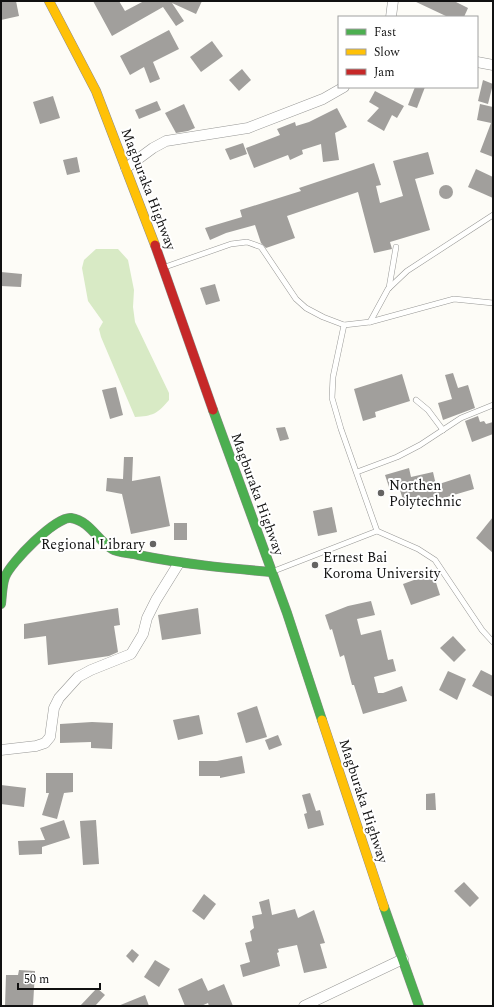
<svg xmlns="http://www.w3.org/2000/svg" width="494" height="1007" viewBox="0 0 494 1007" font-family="Spectral,serif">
  <rect width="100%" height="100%" fill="#fdfcf7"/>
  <path fill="#d8eac5" d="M 96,249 L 118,249 L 128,260 L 134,290 L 133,307 L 135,322 L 169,393 L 169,400 C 157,414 153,416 135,417 L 101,337 L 99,329 L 103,322 L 88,301 L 82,268 L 84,260 Z"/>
  <g fill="#a19f9c">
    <path d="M 6,1 L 16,1 L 19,16 L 1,20 L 1,2 Z"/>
    <path d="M 93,1 L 119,1 L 125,11 L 144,1 L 202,1 L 196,14 L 172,3 L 184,21 L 176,26 L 163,7 L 112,36 Z"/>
    <path d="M 414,1 L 454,1 L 468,8 L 464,17 L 448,17 Z"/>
    <path d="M 169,30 L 179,49 L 153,62 L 160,79 L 150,83 L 144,67 L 130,75 L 120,56 Z"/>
    <path d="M 212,41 L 223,56 L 201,72 L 190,57 Z"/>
    <path d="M 242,69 L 251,80 L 239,91 L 229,80 Z"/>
    <path d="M 483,80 L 493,84 L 488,104 L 478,101 Z"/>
    <path d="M 415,87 L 425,87 L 417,108 L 408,105 Z"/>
    <path d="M 375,91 L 404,106 L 397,118 L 392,115 L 384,131 L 367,121 L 379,108 L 369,102 Z"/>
    <path d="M 53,96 L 60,118 L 40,124 L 33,102 Z"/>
    <path d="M 157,101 L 161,110 L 139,119 L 135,110 Z"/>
    <path d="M 184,104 L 195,128 L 188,131 L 176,133 L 165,113 Z"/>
    <path d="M 480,104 L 493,107 L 493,157 L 480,152 L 491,123 L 477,120 Z"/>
    <path d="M 337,108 L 347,127 L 335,133 L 339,160 L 323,162 L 321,144 L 302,150 L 303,154 L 290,160 L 288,155 L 254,168 L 246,148 L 280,135 L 277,129 L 295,122 L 296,126 L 309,122 Z"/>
    <path d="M 243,143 L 247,154 L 230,160 L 225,149 Z"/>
    <path d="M 428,152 L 434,174 L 415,179 L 430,230 L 390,242 L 392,249 L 374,253 L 358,192 L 287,216 L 295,238 L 266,248 L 261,243 L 255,225 L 226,233 L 210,240 L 205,228 L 242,217 L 240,210 L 301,191 L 299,188 L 374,163 L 381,185 L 376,186 L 380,203 L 403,196 L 393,161 Z"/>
    <path d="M 77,157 L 80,172 L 67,175 L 63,160 Z"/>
    <path d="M 476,169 L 493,177 L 493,198 L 468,187 Z"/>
    <circle cx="446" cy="192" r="7"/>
    <path d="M 1,272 L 22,274 L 21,287 L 1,286 Z"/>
    <path d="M 215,284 L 220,301 L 206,305 L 200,288 Z"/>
    <path d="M 453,373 L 458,388 L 468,385 L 475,408 L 443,420 L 438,403 L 452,399 L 445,375 Z"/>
    <path d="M 402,374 L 410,401 L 375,412 L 376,417 L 363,421 L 354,389 Z"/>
    <path d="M 116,387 L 123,415 L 110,419 L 102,390 Z"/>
    <path d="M 478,416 L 480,422 L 484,421 L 486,424 L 493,422 L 493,434 L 472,442 L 465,421 Z"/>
    <path d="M 285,427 L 289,439 L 280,441 L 276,428 Z"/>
    <path d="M 124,457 L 133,457 L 132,481 L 160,476 L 170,526 L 131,534 L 122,494 L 106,491 L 107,478 L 123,479 Z"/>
    <path d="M 409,468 L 411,477 L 433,472 L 436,485 L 470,474 L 474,489 L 430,502 L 429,499 L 405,506 L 399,487 L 390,490 L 385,475 Z"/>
    <path d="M 332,507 L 337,532 L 318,536 L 313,511 Z"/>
    <path d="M 493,517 L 493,553 L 476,538 Z"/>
    <rect x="174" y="523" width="13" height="17"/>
    <path d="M 433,573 L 440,595 L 411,605 L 403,584 Z"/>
    <path d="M 371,601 L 375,615 L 357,619 L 361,635 L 381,630 L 388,660 L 393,659 L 396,671 L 374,677 L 378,693 L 383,693 L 402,686 L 407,701 L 363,714 L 354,685 L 352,685 L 344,655 L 340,657 L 332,629 L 330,630 L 325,615 L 348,606 Z"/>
    <path d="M 118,608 L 120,625 L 114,626 L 118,652 L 109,656 L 48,665 L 46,636 L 24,639 L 24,624 Z"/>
    <path d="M 198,608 L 201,634 L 162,640 L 158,615 Z"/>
    <path d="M 453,636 L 466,650 L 454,662 L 440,648 Z"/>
    <path d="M 481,670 L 493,676 L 493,697 L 472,686 Z"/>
    <path d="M 448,671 L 466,679 L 457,700 L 439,690 Z"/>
    <path d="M 257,706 L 267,737 L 246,743 L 237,713 Z"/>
    <path d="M 199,715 L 203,734 L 178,740 L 173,720 Z"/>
    <path d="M 92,722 L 113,723 L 112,749 L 91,748 L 91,742 L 60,743 L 60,724 Z"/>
    <path d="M 278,735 L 282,745 L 269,750 L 265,740 Z"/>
    <path d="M 242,756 L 245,773 L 220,778 L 220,776 L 199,776 L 199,761 L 217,761 Z"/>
    <path d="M 46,773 L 73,773 L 73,792 L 64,793 L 57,819 L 42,815 L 49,793 L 46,793 Z"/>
    <path d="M 1,785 L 26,788 L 24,807 L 1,804 Z"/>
    <path d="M 310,793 L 316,811 L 320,810 L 324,825 L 308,829 L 304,814 L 307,813 L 302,795 Z"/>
    <path d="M 435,793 L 436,810 L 426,810 L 426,794 Z"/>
    <path d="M 64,820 L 70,838 L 42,847 L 42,854 L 19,855 L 18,841 L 45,840 L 40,828 Z"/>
    <path d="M 96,820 L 99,864 L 83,865 L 80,821 Z"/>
    <path d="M 464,882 L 479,898 L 470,907 L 454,891 Z"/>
    <path d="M 204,894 L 216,904 L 204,920 L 192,911 Z"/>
    <path d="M 269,899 L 272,915 L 295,909 L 298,918 L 314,910 L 325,943 L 320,944 L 327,968 L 304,973 L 297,945 L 278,949 L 279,952 L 277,953 L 280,966 L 243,977 L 240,965 L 250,962 L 245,943 L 252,941 L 250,931 L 254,928 L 252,916 L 262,914 L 259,902 Z"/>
    <path d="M 132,949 L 139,955 L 133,963 L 126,956 Z"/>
    <path d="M 155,960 L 170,969 L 159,987 L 144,977 Z"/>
    <path d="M 19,970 L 35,971 L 33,1006 L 5,1006 L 6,975 L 18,975 Z"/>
    <path d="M 202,978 L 208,991 L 224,984 L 233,1006 L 209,1006 L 208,1003 L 201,1006 L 185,1006 L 178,989 Z"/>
    <path d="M 97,988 L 105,995 L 95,1006 L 80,1006 Z"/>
    <path d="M 145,995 L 149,1006 L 118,1006 Z"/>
  </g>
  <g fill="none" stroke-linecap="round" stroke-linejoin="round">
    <defs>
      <g id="lane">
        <path d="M 165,267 L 231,244 L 247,242 L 261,247 L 296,299 L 306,308 L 323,317 L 344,325 L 370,322 L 454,299 L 493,303"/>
        <path d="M 389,288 L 396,247"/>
        <path d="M 370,322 L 388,289 L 407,271 L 493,215"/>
        <path d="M 344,325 L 333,377 L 332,398 L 341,429 L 377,531"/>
        <path d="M 416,400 L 428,410 L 443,430"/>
        <path d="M 357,472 L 397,457 L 420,445 L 461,418 L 493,405"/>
        <path d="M 274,571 L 377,531 L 418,549 L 435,560 L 482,630 L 493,642"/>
      </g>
      <g id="street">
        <path d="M 391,17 L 393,1"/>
        <path d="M 477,62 L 493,65"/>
        <path d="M 126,168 L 153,148 L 166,141 L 248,128 L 323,99 L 344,87"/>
        <path d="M 1,750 L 36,746 L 45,743 L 50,737 L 54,708 L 59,698 L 78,677 L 91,670 L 131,654 L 143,634 L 147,618 L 156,600 L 179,563"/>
        <path d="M 304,1006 L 403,959"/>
      </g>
      <g id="fast">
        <path d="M 213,410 L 287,613 L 322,720"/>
        <path d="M 1,604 C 2,596 2,585 5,577 C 10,563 56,516 71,518 C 90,521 97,540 112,549 C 118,553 131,553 138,555 C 182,564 226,568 271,572"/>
        <path d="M 384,907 L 419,1006"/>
      </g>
      <g id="slow">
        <path d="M 49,1 L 96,91 L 155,245"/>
        <path d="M 322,720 L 384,907"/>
      </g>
      <path id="jam" d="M 155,245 L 213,410"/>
    </defs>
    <use href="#lane" stroke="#979795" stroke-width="6"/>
    <use href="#street" stroke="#979795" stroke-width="11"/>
    <use href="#fast" stroke="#8e8d8b" stroke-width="10"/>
    <use href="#slow" stroke="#8e8d8b" stroke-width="10"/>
    <use href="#jam" stroke="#8e8d8b" stroke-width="10"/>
    <use href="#lane" stroke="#fffffe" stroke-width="5"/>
    <use href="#street" stroke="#fffffe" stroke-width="10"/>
    <use href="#fast" stroke="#4caf50" stroke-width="9"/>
    <use href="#slow" stroke="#ffc107" stroke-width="9"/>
    <use href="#jam" stroke="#c62828" stroke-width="9"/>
  </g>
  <g fill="#646362" stroke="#fff" stroke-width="1.5">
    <circle cx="381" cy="493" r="4"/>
    <circle cx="153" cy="544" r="4"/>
    <circle cx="315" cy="565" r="4"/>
  </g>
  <g text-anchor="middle" stroke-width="4" stroke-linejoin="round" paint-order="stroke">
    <g font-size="14" fill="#111" stroke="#fff">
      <text transform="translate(149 189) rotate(69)" y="5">Magburaka Highway</text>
      <text transform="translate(258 494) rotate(70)" y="5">Magburaka Highway</text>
      <text transform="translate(364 801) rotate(72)" y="5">Magburaka Highway</text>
    </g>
    <g font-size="14" fill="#111" stroke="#fff" text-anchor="start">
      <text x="389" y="490">Northen<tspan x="389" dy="16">Polytechnic</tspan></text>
      <text x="145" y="549" text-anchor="end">Regional Library</text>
      <text x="323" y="562">Ernest Bai<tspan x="323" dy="16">Koroma University</tspan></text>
    </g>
  </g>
  <rect width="494" height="1007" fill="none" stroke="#111111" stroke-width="4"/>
  <rect x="338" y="16" width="140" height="72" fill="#ffffff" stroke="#a0a0a0"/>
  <rect x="346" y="29" width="20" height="6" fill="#4caf50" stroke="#a0a0a0"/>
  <text x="374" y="36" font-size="12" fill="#111111">Fast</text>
  <rect x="346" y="49" width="20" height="6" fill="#ffc107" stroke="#a0a0a0"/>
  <text x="374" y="56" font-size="12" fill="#111111">Slow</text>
  <rect x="346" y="69" width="20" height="6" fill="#c62828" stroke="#a0a0a0"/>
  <text x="374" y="76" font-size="12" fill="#111111">Jam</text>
  <path d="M18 983v6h82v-6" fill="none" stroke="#111111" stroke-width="2"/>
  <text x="24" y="983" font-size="12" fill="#111111" stroke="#ffffff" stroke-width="3" paint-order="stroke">50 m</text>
</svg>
